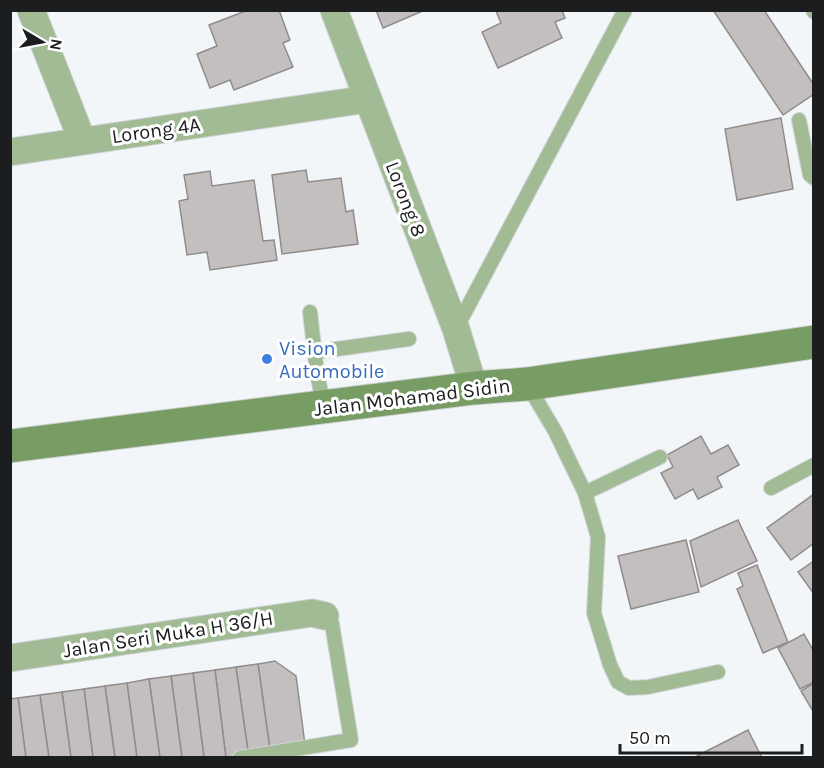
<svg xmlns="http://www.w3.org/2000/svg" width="824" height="768" viewBox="0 0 824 768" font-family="Karla,sans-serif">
  <rect width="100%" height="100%" fill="#f3f6f9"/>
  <g fill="#c4bfbf" stroke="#918c8c" stroke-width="1.5">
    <path d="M 248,10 L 279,10 L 290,40 L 283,43 L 293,67 L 234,90 L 230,80 L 210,88 L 197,54 L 217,46 L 209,25 Z"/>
    <path d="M 376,10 L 425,10 L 383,28 Z"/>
    <path d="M 562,10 L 565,18 L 555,22 L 562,38 L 498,68 L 482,32 L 501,23 L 496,11 Z"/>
    <path d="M 713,10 L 764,10 L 814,85 L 814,94 L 783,115 Z"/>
    <path d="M 781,118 L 793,189 L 737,200 L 725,129 Z"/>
    <path d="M 306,170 L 308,182 L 341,178 L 346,212 L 353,210 L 358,244 L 282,254 L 272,175 Z"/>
    <path d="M 210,171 L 212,186 L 254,180 L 263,241 L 274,240 L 277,260 L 210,270 L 207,252 L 187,255 L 179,201 L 188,199 L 184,175 Z"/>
    <path d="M 701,436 L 711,454 L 728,445 L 739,465 L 717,477 L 722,487 L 698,499 L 693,489 L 675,499 L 661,473 L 673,467 L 667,455 Z"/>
    <path d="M 814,494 L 814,543 L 791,560 L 767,528 Z"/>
    <path d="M 738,520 L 757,561 L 701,587 L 690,541 Z"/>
    <path d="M 686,540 L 699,592 L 631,609 L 618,556 Z"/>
    <path d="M 814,561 L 814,594 L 798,572 Z"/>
    <path d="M 757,565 L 788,642 L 763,653 L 737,589 L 743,586 L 738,573 Z"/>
    <path d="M 804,634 L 814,652 L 814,682 L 800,689 L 778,648 Z"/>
    <path d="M 275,661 L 296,676 L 306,752 L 271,757 L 258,664 Z"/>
    <path d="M 258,664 L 271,757 L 249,758 L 236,667 Z"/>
    <path d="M 236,667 L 249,758 L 226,758 L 215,670 Z"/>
    <path d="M 215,670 L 226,758 L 204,758 L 193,673 Z"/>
    <path d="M 193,673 L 204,758 L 182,758 L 171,676 Z"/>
    <path d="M 171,676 L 182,758 L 160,758 L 149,679 Z"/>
    <path d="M 149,679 L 160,758 L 137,758 L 127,683 Z"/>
    <path d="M 127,683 L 137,758 L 115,758 L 105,686 Z"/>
    <path d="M 814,683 L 814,713 L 801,691 Z"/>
    <path d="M 105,686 L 115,758 L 93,758 L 84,689 Z"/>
    <path d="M 84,689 L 93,758 L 71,758 L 62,692 Z"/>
    <path d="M 62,692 L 71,758 L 49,758 L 40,695 Z"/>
    <path d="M 40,695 L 49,758 L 26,758 L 18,698 Z"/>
    <path d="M 18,698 L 26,758 L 10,758 L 10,699 Z"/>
    <path d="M 748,730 L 762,758 L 693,758 Z"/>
  </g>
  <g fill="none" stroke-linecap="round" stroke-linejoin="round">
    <defs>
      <g id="lane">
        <path d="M 813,10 L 814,12"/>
        <path d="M 799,120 L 810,175 L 814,178"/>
        <path d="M 310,312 L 317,373 L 324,407"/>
        <path d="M 456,329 L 625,10"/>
        <path d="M 315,352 L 409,339"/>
        <path d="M 527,384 L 555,431 L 585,493 L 598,537 L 594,613 L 610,665 L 618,682 L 629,688 L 648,687 L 718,672"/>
        <path d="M 771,488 L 814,465"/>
        <path d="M 585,493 L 660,457"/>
        <path d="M 240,758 L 351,740 L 332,624 L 325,616"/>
      </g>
      <g id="street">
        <path d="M 31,10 L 82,140"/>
        <path d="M 334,10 L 456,329 L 474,388"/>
        <path d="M 10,152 L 368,99"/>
        <path d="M 10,658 L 312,613 L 325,616"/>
      </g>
      <path id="secondary" d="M 10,446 L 474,388 L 527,384 L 814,342"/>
    </defs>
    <use href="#lane" stroke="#d1d3d6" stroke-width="16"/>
    <use href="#street" stroke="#d1d3d6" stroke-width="29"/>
    <use href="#secondary" stroke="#d1d3d6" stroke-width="35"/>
    <use href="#lane" stroke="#a1bb94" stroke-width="14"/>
    <use href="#street" stroke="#a1bb94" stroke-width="27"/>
    <use href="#secondary" stroke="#789d64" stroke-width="33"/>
  </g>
  <circle fill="#3f7fe0" stroke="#fff" stroke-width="2" cx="267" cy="359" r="6"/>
  <g text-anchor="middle" stroke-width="6" stroke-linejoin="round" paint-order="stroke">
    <g font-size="20" fill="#1c1d1e" stroke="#fff">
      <text transform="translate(156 130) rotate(-8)" y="7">Lorong 4A</text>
      <text transform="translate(406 199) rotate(69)" y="7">Lorong 8</text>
      <text transform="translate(412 397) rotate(-7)" y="7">Jalan Mohamad Sidin</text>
      <text transform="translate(168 634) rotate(-9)" y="7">Jalan Seri Muka H 36/H</text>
    </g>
    <g font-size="20" fill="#366cbe" stroke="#fff" text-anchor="start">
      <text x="279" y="355">Vision<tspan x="279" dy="23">Automobile</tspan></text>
    </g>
  </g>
  <rect width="824" height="768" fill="none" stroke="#1c1d1e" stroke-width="24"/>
  <g transform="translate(42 42) rotate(100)" stroke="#ffffff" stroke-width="4.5" paint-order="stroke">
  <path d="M0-4.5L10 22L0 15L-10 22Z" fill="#1c1d1e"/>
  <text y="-9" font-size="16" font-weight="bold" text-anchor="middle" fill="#1c1d1e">N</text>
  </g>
  <path d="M620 744v9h182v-9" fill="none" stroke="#1c1d1e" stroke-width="3"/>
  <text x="629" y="744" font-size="18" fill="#1c1d1e" stroke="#ffffff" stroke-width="4.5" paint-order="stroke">50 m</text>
</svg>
